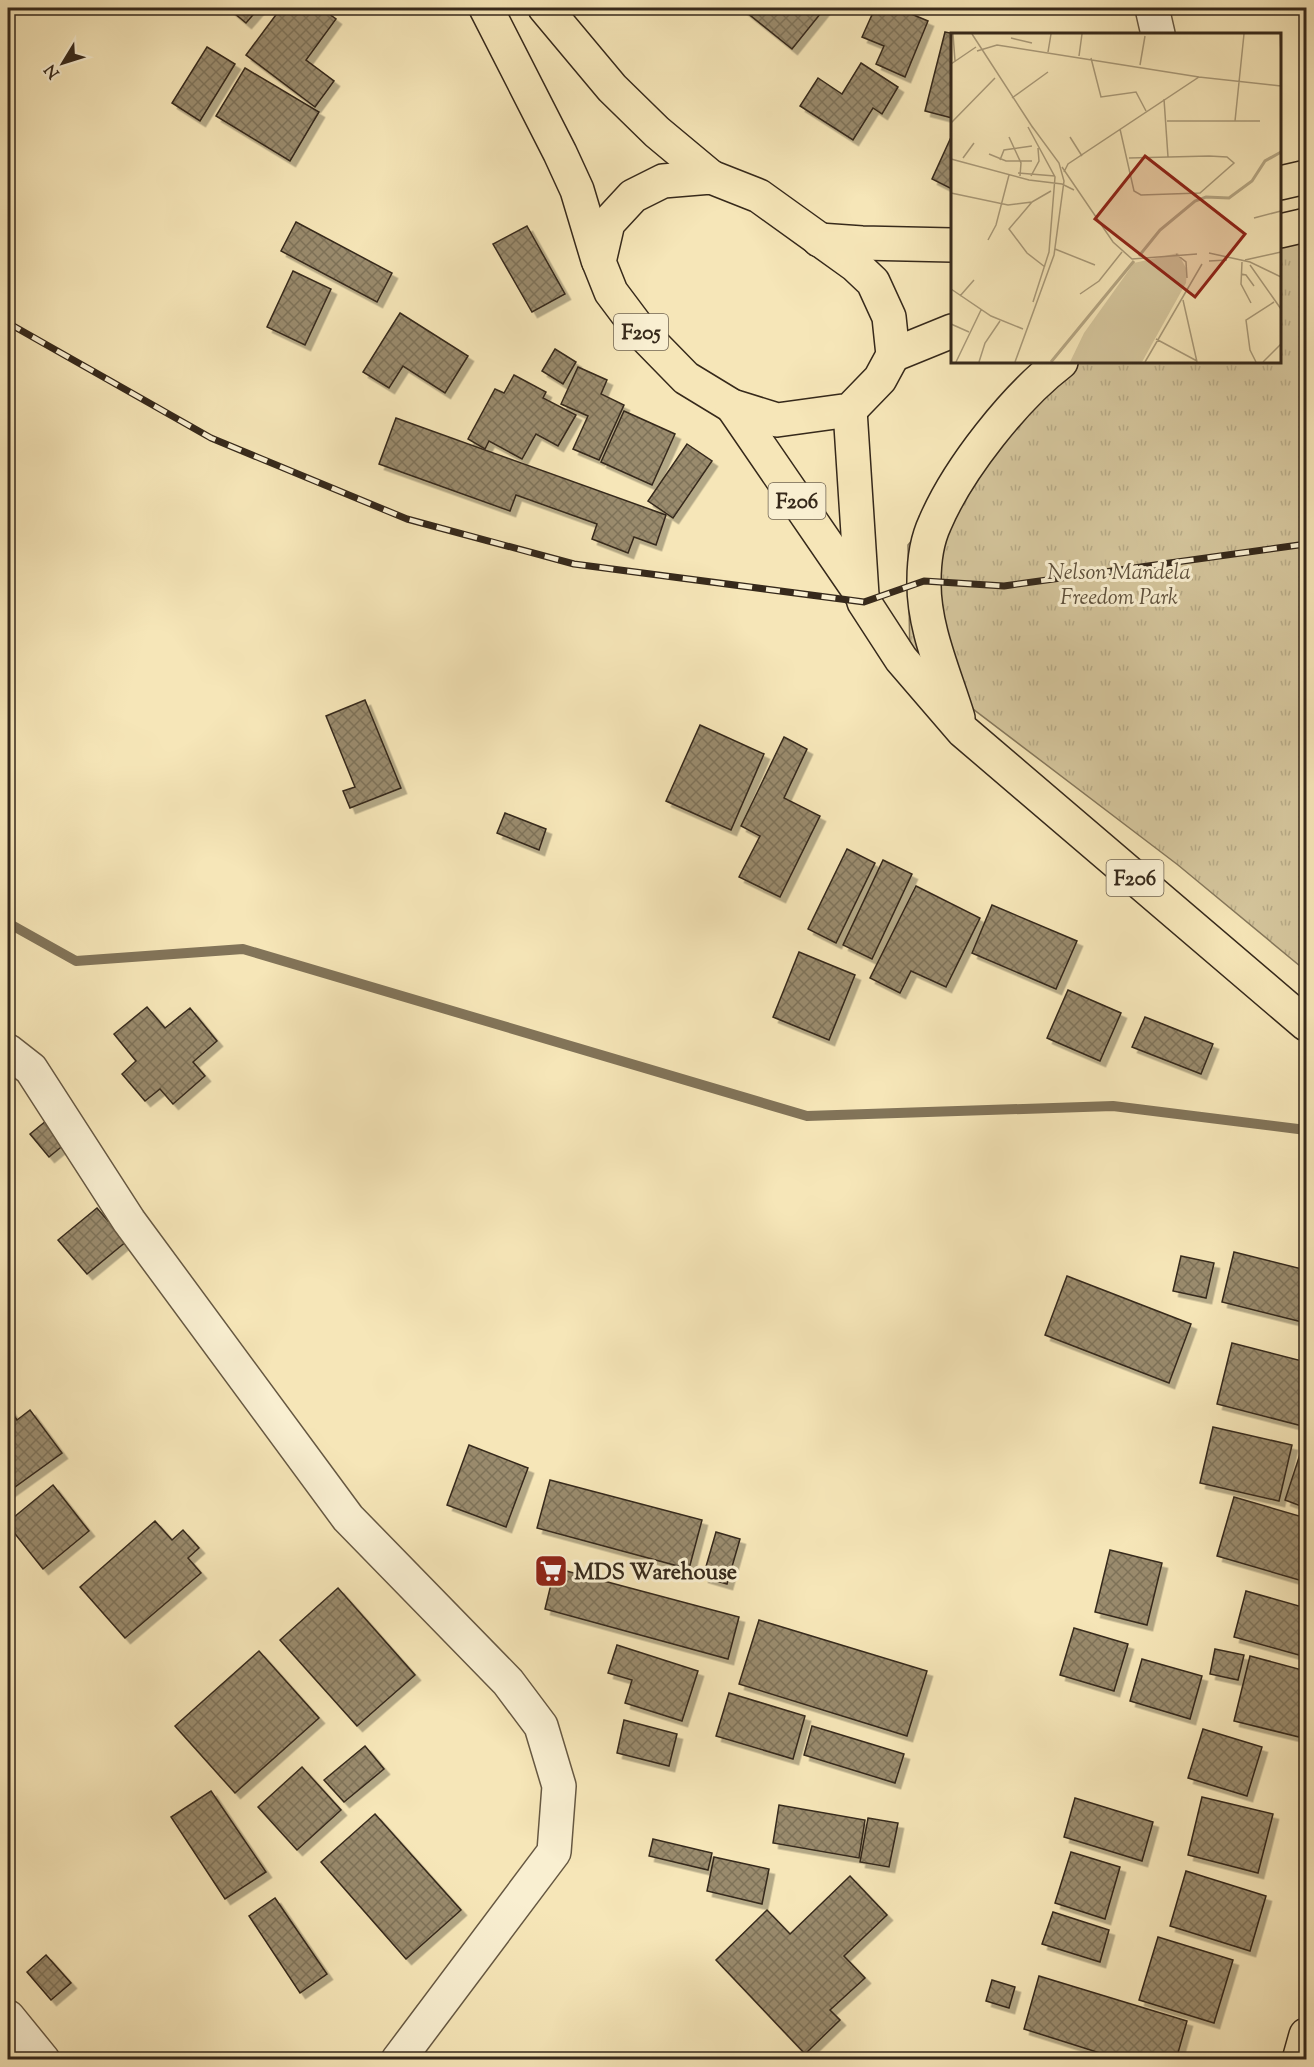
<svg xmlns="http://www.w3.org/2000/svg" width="1314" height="2067" viewBox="0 0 1314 2067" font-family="'Sorts Mill Goudy',serif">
  <defs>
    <pattern id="park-tufts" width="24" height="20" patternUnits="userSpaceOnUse" patternTransform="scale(1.5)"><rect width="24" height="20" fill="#d5c69d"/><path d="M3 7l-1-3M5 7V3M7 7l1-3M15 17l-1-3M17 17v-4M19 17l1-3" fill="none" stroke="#b7aa87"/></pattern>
    <pattern id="building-cross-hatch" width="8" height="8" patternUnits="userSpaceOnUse" patternTransform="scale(1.5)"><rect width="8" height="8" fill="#9a8b6d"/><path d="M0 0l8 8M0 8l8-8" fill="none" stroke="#7e7259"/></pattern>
    <filter id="shadow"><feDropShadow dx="5.5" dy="5.5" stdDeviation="0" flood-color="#0004"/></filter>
  </defs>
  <rect width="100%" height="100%" fill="#f6e6b8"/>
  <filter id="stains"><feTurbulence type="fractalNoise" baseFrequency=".00333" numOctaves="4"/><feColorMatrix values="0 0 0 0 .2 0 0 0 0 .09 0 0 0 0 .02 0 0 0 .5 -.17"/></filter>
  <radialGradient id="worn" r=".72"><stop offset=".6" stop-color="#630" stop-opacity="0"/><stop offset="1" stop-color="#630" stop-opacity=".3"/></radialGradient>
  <path fill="url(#park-tufts)" stroke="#86785c" stroke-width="1.5" d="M 1306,238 L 1306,971 L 1178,865 L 910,661 L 908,545 L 1044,379 L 1068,362 L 1280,362 L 1280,242 Z"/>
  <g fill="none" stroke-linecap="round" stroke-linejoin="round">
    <path stroke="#827459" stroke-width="10" d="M 8,923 L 76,961 L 243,949 L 807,1116 L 1113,1106 L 1306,1130"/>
  </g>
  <g fill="url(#building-cross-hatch)" stroke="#36291b" stroke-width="1.5" filter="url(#shadow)">
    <path d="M 228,8 L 259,8 L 246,23 Z"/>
    <path d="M 281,8 L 321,8 L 336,19 L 306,60 L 334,81 L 315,107 L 246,55 Z"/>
    <path d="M 741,8 L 825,8 L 792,49 Z"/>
    <path d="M 875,8 L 897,8 L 928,21 L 905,77 L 876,64 L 884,46 L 862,37 Z"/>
    <path d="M 945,32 L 955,34 L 952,34 L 952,118 L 925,111 Z"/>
    <path d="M 207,47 L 235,64 L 200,121 L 172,103 Z"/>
    <path d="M 861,63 L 898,87 L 882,114 L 873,108 L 853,140 L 800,106 L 818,78 L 842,94 Z"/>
    <path d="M 245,68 L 319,112 L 290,161 L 216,116 Z"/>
    <path d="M 952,135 L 952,189 L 932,179 Z"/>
    <path d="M 296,222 L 392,273 L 377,302 L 281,251 Z"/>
    <path d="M 527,226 L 565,294 L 532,312 L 493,244 Z"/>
    <path d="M 293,271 L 331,289 L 305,345 L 267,327 Z"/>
    <path d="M 400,313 L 468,356 L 445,393 L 403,366 L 389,388 L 363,372 Z"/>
    <path d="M 555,349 L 576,362 L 563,384 L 542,371 Z"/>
    <path d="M 578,367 L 607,380 L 601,394 L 624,405 L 599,460 L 573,449 L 588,416 L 561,404 Z"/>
    <path d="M 514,375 L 546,392 L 543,398 L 576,415 L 558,446 L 536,434 L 522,459 L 489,441 L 485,449 L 468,439 L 495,389 L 504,393 Z"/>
    <path d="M 624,411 L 675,434 L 652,485 L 601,462 Z"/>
    <path d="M 396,418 L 666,515 L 656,545 L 634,537 L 628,553 L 592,539 L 597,524 L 516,495 L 510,511 L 379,464 Z"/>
    <path d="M 687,444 L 712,461 L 673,518 L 648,501 Z"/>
    <path d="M 365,700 L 401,788 L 350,808 L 343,791 L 355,787 L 326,716 Z"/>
    <path d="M 700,725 L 764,754 L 731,830 L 666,801 Z"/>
    <path d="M 784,737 L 807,749 L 784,798 L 820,816 L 780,897 L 739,877 L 760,836 L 741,826 Z"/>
    <path d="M 505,813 L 546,829 L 539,850 L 497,833 Z"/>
    <path d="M 847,849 L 875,863 L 836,943 L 808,929 Z"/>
    <path d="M 883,860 L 912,874 L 872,959 L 843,945 Z"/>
    <path d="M 916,886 L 980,918 L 946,987 L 911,971 L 900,993 L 870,978 Z"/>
    <path d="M 992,905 L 1077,941 L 1056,989 L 972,953 Z"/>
    <path d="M 799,952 L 855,975 L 829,1040 L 773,1017 Z"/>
    <path d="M 1068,990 L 1121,1013 L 1100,1061 L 1047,1038 Z"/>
    <path d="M 147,1007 L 165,1028 L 190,1008 L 217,1041 L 193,1062 L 205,1076 L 173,1104 L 160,1089 L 145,1101 L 122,1074 L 136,1061 L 114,1034 Z"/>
    <path d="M 1145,1017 L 1213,1044 L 1201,1074 L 1132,1047 Z"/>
    <path d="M 52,1116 L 71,1139 L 49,1157 L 30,1134 Z"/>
    <path d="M 97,1208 L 108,1221 L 115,1215 L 133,1236 L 87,1274 L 58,1240 Z"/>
    <path d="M 1234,1252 L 1306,1270 L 1306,1323 L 1222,1302 Z"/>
    <path d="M 1181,1256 L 1214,1263 L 1206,1298 L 1173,1291 Z"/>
    <path d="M 1067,1276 L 1191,1324 L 1169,1383 L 1045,1335 Z"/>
    <path d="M 1232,1343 L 1306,1362 L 1306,1427 L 1217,1404 Z"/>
    <path d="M 8,1407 L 17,1420 L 30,1410 L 62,1453 L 8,1492 Z"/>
    <path d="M 1213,1427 L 1292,1445 L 1279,1501 L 1200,1483 Z"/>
    <path d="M 1305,1439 L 1306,1439 L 1306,1508 L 1285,1500 Z"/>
    <path d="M 469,1445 L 528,1468 L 506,1527 L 447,1505 Z"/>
    <path d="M 550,1480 L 702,1520 L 689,1569 L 537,1528 Z"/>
    <path d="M 53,1485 L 89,1531 L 43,1569 L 8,1525 L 8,1522 Z"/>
    <path d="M 1234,1497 L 1306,1518 L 1306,1582 L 1217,1556 Z"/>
    <path d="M 155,1521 L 172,1540 L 183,1530 L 199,1548 L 188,1558 L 201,1573 L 125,1638 L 80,1587 Z"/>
    <path d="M 716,1532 L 740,1539 L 727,1584 L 703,1577 Z"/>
    <path d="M 1110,1550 L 1162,1563 L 1147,1625 L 1095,1612 Z"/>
    <path d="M 555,1568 L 739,1617 L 728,1659 L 545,1609 Z"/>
    <path d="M 338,1588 L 415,1675 L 357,1726 L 280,1640 Z"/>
    <path d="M 1246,1591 L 1306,1608 L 1306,1657 L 1234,1637 Z"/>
    <path d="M 759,1620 L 927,1671 L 907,1736 L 739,1684 Z"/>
    <path d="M 1074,1628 L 1128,1644 L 1114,1691 L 1060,1675 Z"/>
    <path d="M 617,1645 L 698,1671 L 682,1721 L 625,1703 L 632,1680 L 608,1673 Z"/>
    <path d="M 1215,1649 L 1244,1655 L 1238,1680 L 1210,1674 Z"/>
    <path d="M 259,1651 L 319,1718 L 235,1793 L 175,1726 Z"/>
    <path d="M 1250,1656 L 1306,1671 L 1306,1704 L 1299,1737 L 1234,1721 Z"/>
    <path d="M 1142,1659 L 1202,1676 L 1190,1719 L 1130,1701 Z"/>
    <path d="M 729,1693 L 805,1716 L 793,1759 L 716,1736 Z"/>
    <path d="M 624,1720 L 677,1734 L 669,1766 L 617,1753 Z"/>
    <path d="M 812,1726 L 904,1754 L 895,1783 L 804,1755 Z"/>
    <path d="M 1203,1729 L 1262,1747 L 1247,1796 L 1188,1778 Z"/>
    <path d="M 365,1746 L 384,1769 L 344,1802 L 324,1780 Z"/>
    <path d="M 302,1767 L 341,1810 L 297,1850 L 258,1807 Z"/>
    <path d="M 211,1791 L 266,1872 L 225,1899 L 171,1817 Z"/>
    <path d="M 1202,1797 L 1273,1814 L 1258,1873 L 1188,1855 Z"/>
    <path d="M 1075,1798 L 1153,1822 L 1142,1861 L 1064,1837 Z"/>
    <path d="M 779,1805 L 865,1820 L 859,1858 L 773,1843 Z"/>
    <path d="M 375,1814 L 461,1910 L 406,1959 L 321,1862 Z"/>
    <path d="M 868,1818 L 898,1823 L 889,1867 L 860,1862 Z"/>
    <path d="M 653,1839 L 712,1853 L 708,1870 L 649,1856 Z"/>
    <path d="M 1071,1852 L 1120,1867 L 1105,1919 L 1055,1903 Z"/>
    <path d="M 714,1857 L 769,1869 L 762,1904 L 707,1891 Z"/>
    <path d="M 1186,1871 L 1266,1896 L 1250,1951 L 1170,1926 Z"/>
    <path d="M 850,1876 L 887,1915 L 844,1956 L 865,1978 L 830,2010 L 840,2020 L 805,2054 L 716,1960 L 767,1910 L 790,1934 Z"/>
    <path d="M 275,1898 L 327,1974 L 300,1993 L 249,1916 Z"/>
    <path d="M 1053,1912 L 1109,1930 L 1100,1962 L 1042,1944 Z"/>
    <path d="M 1158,1937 L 1233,1960 L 1214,2023 L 1139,2000 Z"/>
    <path d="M 46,1955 L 71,1983 L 51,2000 L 27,1972 Z"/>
    <path d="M 1039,1976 L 1187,2021 L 1176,2060 L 1122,2060 L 1024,2029 Z"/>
    <path d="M 992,1980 L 1015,1987 L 1009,2008 L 986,2001 Z"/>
  </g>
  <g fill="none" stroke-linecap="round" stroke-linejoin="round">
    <defs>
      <g id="minor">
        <path d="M 1152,8 L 1158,34"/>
        <path d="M 8,1051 L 31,1069 L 129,1221 L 348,1518 L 508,1682 L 541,1726 L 559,1786 L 554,1852 L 398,2060"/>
        <path d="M 8,2017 L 43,2060"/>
      </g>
      <g id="primary">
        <path d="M 486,8 L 560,153 L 577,190 L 598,260"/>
        <path d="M 545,8 L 612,88 L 657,132 L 711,177"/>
        <path d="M 711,177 L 759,196 L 855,265 L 873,282 L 889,317 L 893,355 L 880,379 L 850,410 L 777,420 L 732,406 L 686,378 L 641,332 L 611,292 L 599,262 L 608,223 L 633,196 L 663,181 Z"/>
        <path d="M 1280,183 L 1306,177"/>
        <path d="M 1280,231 L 1306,225"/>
        <path d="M 819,240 L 862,243 L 952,245"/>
        <path d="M 893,355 L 952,331"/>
        <path d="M 732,406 L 861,594"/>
        <path d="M 850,410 L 862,595 L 864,602 L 901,659 L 963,731 L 1306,1024"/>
        <path d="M 958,718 C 945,675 923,627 924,581 C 924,562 927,540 935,523 C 958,469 1015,397 1061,362"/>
        <path d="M 1299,2060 L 1306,2035"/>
      </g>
    </defs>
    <use href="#minor" stroke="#665842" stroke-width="36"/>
    <use href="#primary" stroke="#36291b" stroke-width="36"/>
    <use href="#minor" stroke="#f9efd1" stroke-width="33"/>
    <use href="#primary" stroke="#f6e6b8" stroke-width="33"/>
    <defs>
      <path id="rail" d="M 8,323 L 211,438 L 407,519 L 574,564 L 864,602 L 924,581 L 1004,586 L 1306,544"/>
    </defs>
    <use href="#rail" stroke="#36291b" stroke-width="7"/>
    <use href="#rail" stroke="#f9efd1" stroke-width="4.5" stroke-dasharray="14" stroke-linecap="butt"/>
  </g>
  <defs>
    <symbol id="supermarket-square" viewBox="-11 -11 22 22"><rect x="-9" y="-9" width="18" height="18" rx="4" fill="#8f2418" stroke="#f9efd1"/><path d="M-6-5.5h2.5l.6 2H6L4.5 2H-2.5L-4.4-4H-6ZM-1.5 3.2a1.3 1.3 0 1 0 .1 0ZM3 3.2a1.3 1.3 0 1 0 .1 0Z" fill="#fff"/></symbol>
  </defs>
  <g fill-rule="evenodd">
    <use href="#supermarket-square" x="532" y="1552" width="38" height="38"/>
  </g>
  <g text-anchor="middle" stroke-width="6" stroke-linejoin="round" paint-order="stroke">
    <g fill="#f9efd1" stroke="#706452" stroke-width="1.5">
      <rect x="614" y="314" width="54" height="36" rx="4.5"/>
      <rect x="768.5" y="483" width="57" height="36" rx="4.5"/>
      <rect x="1106.5" y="860" width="57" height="36" rx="4.5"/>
    </g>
    <g font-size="21" font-weight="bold" fill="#36291b">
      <text x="641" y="339">F205</text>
      <text x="797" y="508">F206</text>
      <text x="1135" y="885">F206</text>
    </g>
    <g font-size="22" font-style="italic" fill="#5e503c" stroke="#f9efd1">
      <text x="1119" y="579">Nelson Mandela<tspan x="1119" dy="25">Freedom Park</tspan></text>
    </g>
    <g font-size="22" font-weight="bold" fill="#36291b" stroke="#f9efd1" text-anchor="start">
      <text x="574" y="1579">MDS Warehouse</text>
    </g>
  </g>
  <g transform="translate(951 33)">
    <rect width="330" height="330" fill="#f6e6b8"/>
    <path d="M 227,220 L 236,237 L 235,250 L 191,329 L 119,329 L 133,300 L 183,230 Z" fill="#d5c69d"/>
    <path fill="none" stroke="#b5a683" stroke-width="3" d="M 188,223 L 209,197 L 244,168 L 255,164 L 278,165 L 301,148 L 314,128 L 330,119M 100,329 L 183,228"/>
    <path fill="none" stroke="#a99a79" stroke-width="1.5" d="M 2,1 L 4,28M 21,1 L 82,95M 329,1 L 330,23M 60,5 L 81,10M 26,18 L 46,12 L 248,44M 97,19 L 100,1M 128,23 L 131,1M 140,25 L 150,64 L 185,59 L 195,78M 0,31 L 25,14M 189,32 L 194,3M 61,65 L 97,39M 213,66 L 217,124M 216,88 L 309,88M 284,88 L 293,1M 0,90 L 44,45M 77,94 L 104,144 L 98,219 L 82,269M 169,96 L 183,158 L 190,162 L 249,160 L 283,130 L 276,124 L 258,123 L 178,125M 58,104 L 70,130 L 69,143M 119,104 L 131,123M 38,121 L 55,128 L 81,128M 12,125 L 23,110M 0,126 L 78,147 L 111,151 L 123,157M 49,127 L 53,117 L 81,113M 111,134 L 162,209 L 181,226 L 246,221M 113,139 L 117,131 L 248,44 L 330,53M 67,140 L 104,143M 80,143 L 88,128 L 87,115M 0,160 L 57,172 L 81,169 L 100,158M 81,169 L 58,196 L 76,220 L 94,234M 303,185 L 330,178M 37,207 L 45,192 L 58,142M 104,216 L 144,232M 258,220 L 299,229 L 330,244M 225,221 L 235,229 L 236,245M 294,227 L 330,219M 258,228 L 276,227M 291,229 L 290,251 L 300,270M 299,232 L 330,276M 290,241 L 295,242 L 303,253M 0,256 L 40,283 L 72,296M 129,261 L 148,248 L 171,219M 9,263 L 23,247M 232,267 L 246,329M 0,291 L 18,299M 205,306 L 246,328M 5,329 L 30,277M 28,329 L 34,310 L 49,288M 64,329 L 103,222 L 113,148 L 108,130 L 80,92M 194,329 L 251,231M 305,329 L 299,317 L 295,287 L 323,269M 312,329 L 330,311"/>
    <path fill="#8f2418" fill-opacity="0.15" stroke="#8f2418" stroke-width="3" d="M 194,123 L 294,201 L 244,264 L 144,186 Z"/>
    <rect width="330" height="330" fill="none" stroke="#36291b" stroke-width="3"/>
  </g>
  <rect width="1314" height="2067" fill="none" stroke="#f6e6b8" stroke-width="30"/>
  <rect x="9" y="9" width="1296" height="2049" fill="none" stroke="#36291b" stroke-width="3"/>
  <rect x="15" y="15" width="1284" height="2037" fill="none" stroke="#36291b" stroke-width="1.5"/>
  <g transform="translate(63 63) rotate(232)" stroke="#f9efd1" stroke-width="4.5" paint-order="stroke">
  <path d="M0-4.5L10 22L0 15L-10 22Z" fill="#36291b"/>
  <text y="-9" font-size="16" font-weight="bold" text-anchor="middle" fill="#36291b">N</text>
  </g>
  <rect width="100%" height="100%" filter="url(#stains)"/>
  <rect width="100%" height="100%" fill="url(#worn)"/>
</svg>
